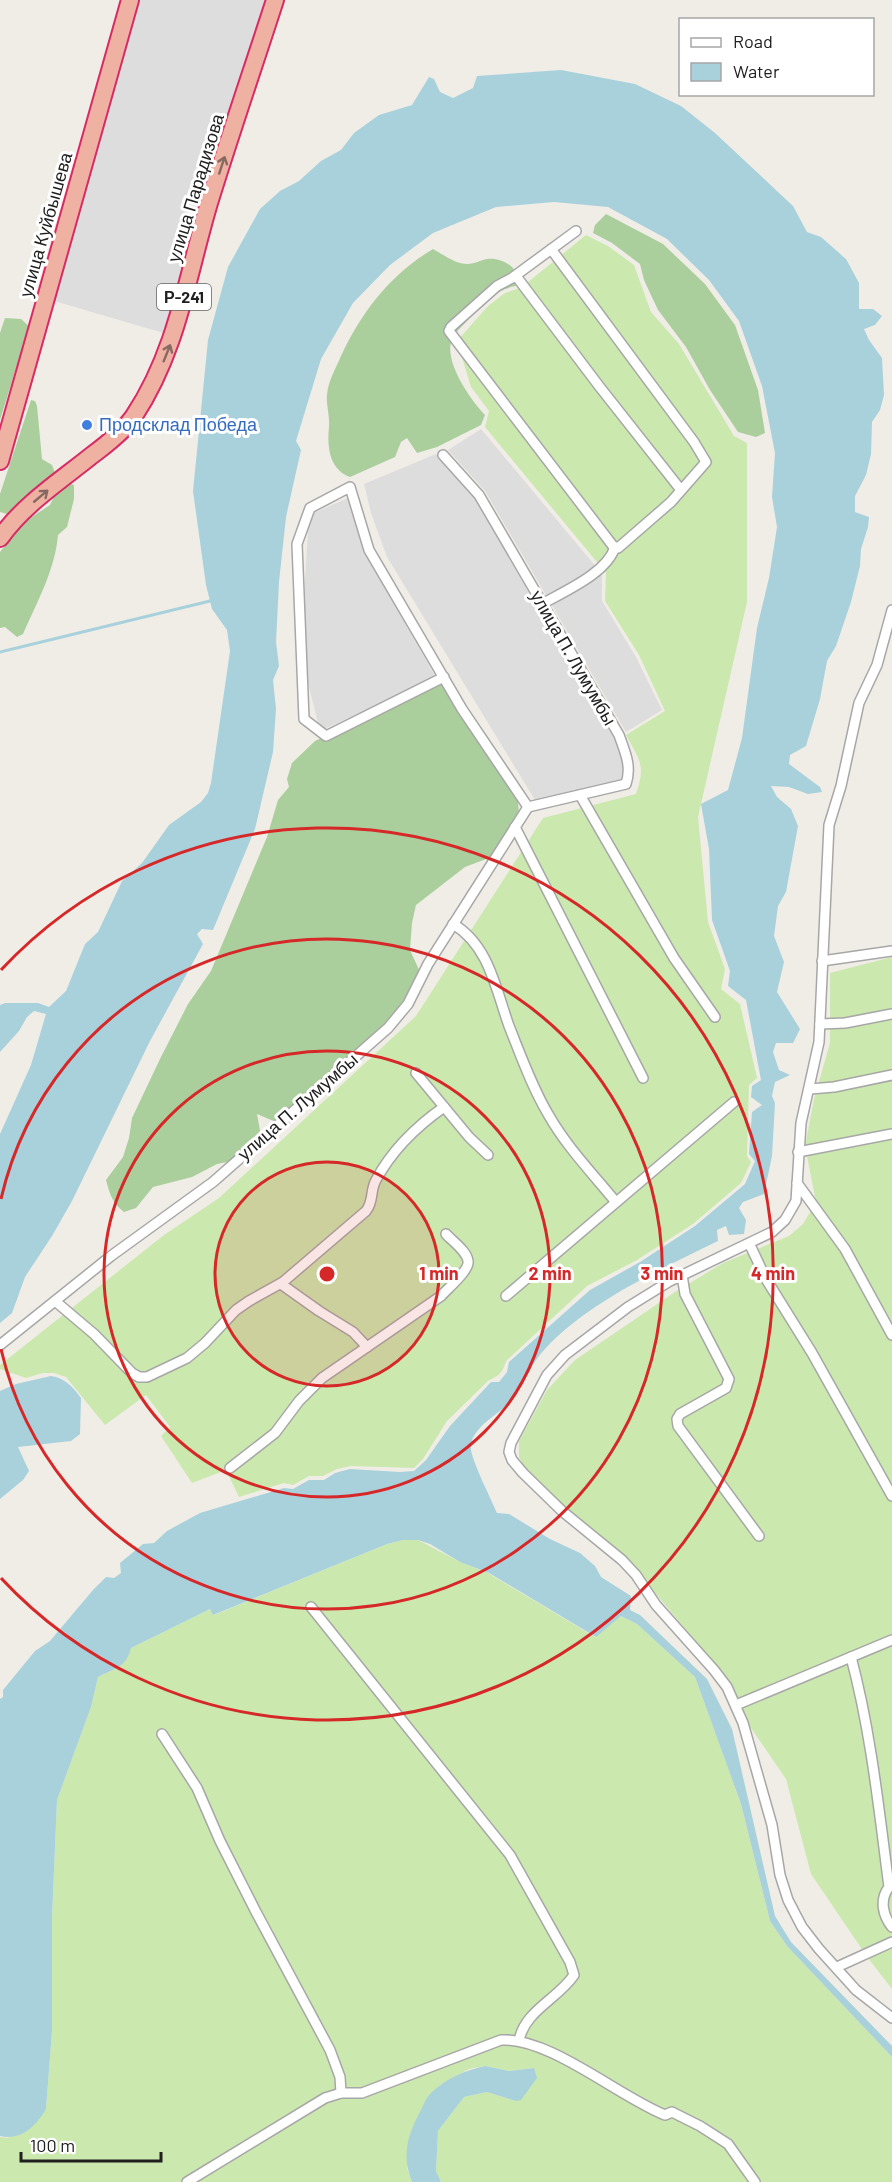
<svg xmlns="http://www.w3.org/2000/svg" width="892" height="2182" viewBox="0 0 892 2182" font-family="Barlow,sans-serif">
  <rect width="100%" height="100%" fill="#f0ede7"/>
  <g fill="#dedddd">
    <path d="M 140,0 L 267,0 L 167,334 L 54,301 Z"/>
    <path d="M 481,429 L 602,574 L 602,601 L 636,657 L 662,710 L 626,732 L 485,491 L 448,450 Z"/>
    <path d="M 436,454 L 475,498 L 614,738 L 625,762 L 623,781 L 535,800 L 387,557 L 371,513 L 364,484 Z"/>
    <path d="M 348,498 L 364,552 L 436,678 L 320,731 L 308,683 L 305,631 L 305,579 L 309,515 Z"/>
  </g>
  <g fill="#cbe8ae">
    <path d="M 586,235 L 608,246 L 634,265 L 651,312 L 679,344 L 734,436 L 747,443 L 747,602 L 698,817 L 708,922 L 725,969 L 721,989 L 740,1004 L 757,1078 L 749,1085 L 747,1156 L 751,1162 L 741,1183 L 693,1224 L 637,1260 L 587,1286 L 506,1361 C 503,1372 499,1376 489,1380 L 447,1421 L 423,1459 L 414,1468 L 351,1466 L 337,1469 L 323,1476 L 309,1476 L 293,1485 L 284,1483 L 239,1497 L 226,1470 L 192,1483 L 161,1436 L 170,1427 L 146,1395 L 105,1425 L 66,1377 L 54,1373 L 43,1373 L 26,1378 L 0,1369 L 0,1365 L 164,1235 L 219,1198 L 416,1016 L 543,818 L 636,794 C 646,765 640,761 626,735 L 665,711 L 639,655 L 605,601 L 606,573 L 485,427 L 489,411 L 471,387 L 457,341 L 488,306 L 505,293 L 522,287 Z"/>
    <path d="M 892,957 L 892,1989 L 868,1958 L 811,1874 L 786,1779 L 749,1725 L 716,1665 L 639,1574 L 532,1481 L 519,1457 L 519,1441 L 547,1390 L 575,1360 L 675,1292 L 723,1263 L 789,1236 L 803,1224 L 816,1202 L 805,1146 L 814,1099 L 830,1043 L 830,973 Z"/>
    <path d="M 403,1540 L 418,1540 L 460,1562 L 488,1573 L 595,1637 L 621,1616 L 637,1624 L 695,1677 L 741,1804 L 770,1921 L 787,1946 L 892,2057 L 892,2182 L 441,2182 L 436,2171 L 438,2131 L 464,2097 L 487,2092 L 516,2101 L 533,2068 L 509,2071 L 485,2066 L 469,2069 L 440,2085 L 407,2168 L 412,2182 L 0,2182 L 0,2137 L 8,2138 L 46,2109 L 52,2031 L 52,1917 L 57,1800 L 91,1707 L 98,1677 L 119,1667 L 131,1648 L 210,1609 L 214,1615 L 387,1544 Z"/>
  </g>
  <g fill="#abce9d">
    <path d="M 606,214 L 663,244 L 705,284 L 735,325 L 758,390 L 765,433 L 756,437 L 738,432 L 710,390 L 686,347 L 658,310 L 644,280 L 640,264 L 612,243 L 593,233 L 595,225 Z"/>
    <path d="M 433,249 C 444,255 455,264 468,264 C 474,264 481,260 487,259 C 502,257 520,268 521,285 C 499,288 485,300 471,316 C 466,323 457,330 453,337 C 441,359 471,400 485,415 L 481,425 L 437,447 L 417,453 L 407,438 L 401,442 L 395,457 L 350,477 C 329,469 327,447 329,427 C 330,416 326,405 327,395 C 328,381 336,368 341,356 C 362,311 391,274 433,249 Z"/>
    <path d="M 5,318 L 21,319 L 31,328 L 23,346 L 0,420 L 0,333 Z"/>
    <path d="M 31,400 L 35,401 L 37,406 L 42,459 L 52,465 L 55,473 L 29,493 L 7,514 L 0,512 L 0,494 Z"/>
    <path d="M 68,483 L 74,485 L 74,499 L 67,527 L 58,535 C 55,570 37,602 23,634 L 17,637 L 5,627 L 0,628 L 0,552 L 21,524 L 50,505 L 55,494 Z"/>
    <path d="M 440,682 L 518,801 L 519,815 L 494,856 L 465,867 L 416,905 L 412,923 L 410,950 L 420,972 L 406,1002 L 386,1026 L 276,1122 L 257,1114 L 261,1136 L 232,1161 L 217,1164 L 192,1177 L 153,1187 L 136,1208 L 124,1212 C 112,1203 110,1194 106,1180 L 123,1157 L 129,1138 L 132,1118 L 160,1059 L 188,1004 L 211,971 L 267,837 L 278,800 L 289,787 L 287,779 L 292,763 L 315,741 Z"/>
  </g>
  <g fill="#a8d1dc">
    <path d="M 561,70 L 635,84 L 681,106 L 715,133 L 793,206 L 807,232 L 821,237 L 846,259 L 859,283 L 859,309 L 873,309 L 882,316 L 875,325 L 864,329 L 869,340 L 882,358 L 884,395 L 880,410 L 872,422 L 871,454 L 866,475 L 855,496 L 855,512 L 869,517 L 868,527 L 861,549 L 860,566 L 851,602 L 836,646 L 827,661 L 820,699 L 806,746 L 790,755 L 789,764 L 820,787 L 822,792 L 808,794 L 789,787 L 771,786 L 777,797 L 791,809 L 798,826 L 786,892 L 778,906 L 774,936 L 784,962 L 777,992 L 800,1029 L 793,1043 L 776,1043 L 773,1052 L 779,1070 L 790,1075 L 775,1082 L 772,1096 L 775,1103 L 772,1156 L 764,1194 L 743,1202 L 739,1208 L 746,1220 L 744,1234 L 729,1235 L 726,1226 L 717,1230 L 718,1241 C 661,1269 588,1302 545,1349 C 531,1363 525,1383 513,1399 C 502,1413 468,1428 471,1450 C 473,1463 491,1499 497,1513 L 509,1514 L 550,1539 L 580,1553 L 595,1566 L 601,1577 L 631,1596 L 630,1610 L 640,1615 L 707,1679 L 732,1729 L 775,1916 L 791,1942 L 892,2046 L 892,2057 L 787,1946 L 770,1921 L 741,1804 L 695,1677 L 637,1624 L 621,1616 L 596,1637 L 489,1573 L 460,1562 L 430,1544 L 418,1540 L 403,1540 L 387,1544 L 213,1615 L 210,1609 L 131,1648 C 126,1668 115,1668 98,1677 L 91,1707 L 57,1800 L 52,1917 L 52,2031 L 46,2109 C 36,2126 21,2141 0,2136 L 0,1699 L 3,1697 L 3,1690 L 35,1651 L 50,1641 L 93,1590 L 106,1577 L 114,1578 L 121,1573 L 120,1563 L 143,1544 L 154,1543 L 167,1531 L 200,1513 L 284,1488 L 293,1489 L 309,1480 L 324,1480 L 335,1473 L 350,1469 L 400,1472 L 414,1471 L 426,1460 L 450,1426 L 491,1382 L 499,1382 L 507,1372 L 509,1362 L 590,1290 L 640,1262 L 695,1226 L 745,1184 L 755,1161 L 749,1154 L 752,1112 L 762,1105 L 751,1097 L 752,1086 L 761,1080 L 746,1000 L 728,986 L 730,971 L 712,920 L 709,849 L 701,804 L 728,790 L 742,738 L 757,628 L 769,578 L 777,527 L 772,497 L 775,453 L 762,386 L 739,321 L 709,280 L 667,239 L 608,207 L 554,202 L 496,207 L 433,233 L 390,265 L 353,303 L 321,359 L 296,441 L 301,450 L 286,517 L 279,582 L 276,642 L 279,666 L 273,680 L 276,709 L 273,752 L 255,829 L 213,930 L 202,929 L 197,934 L 203,944 L 150,1041 L 72,1201 L 52,1236 L 25,1277 L 12,1313 L 0,1323 L 0,1134 L 31,1065 L 46,1014 L 34,1011 L 27,1017 L 19,1031 L 0,1052 L 0,1005 L 5,1003 L 38,1003 L 49,1007 L 66,991 L 85,944 L 98,932 L 122,881 L 142,863 L 169,825 L 201,802 L 208,793 L 211,783 L 230,651 L 227,630 L 212,609 L 206,585 L 193,491 L 208,340 L 228,267 L 260,209 L 280,191 L 299,181 L 321,161 L 341,150 L 354,133 L 379,115 L 412,105 L 429,77 L 434,79 L 440,92 L 453,98 L 473,88 L 477,76 Z"/>
    <path d="M 51,1376 C 65,1378 73,1387 81,1398 L 80,1434 L 71,1441 L 18,1447 L 29,1471 L 23,1480 L 0,1499 L 0,1391 L 16,1384 Z"/>
    <path d="M 485,2066 L 509,2071 L 534,2068 L 537,2078 L 521,2100 L 516,2101 L 487,2092 L 464,2097 L 438,2131 L 436,2171 L 441,2182 L 412,2182 C 401,2155 408,2134 421,2110 C 424,2104 426,2098 431,2093 C 445,2079 466,2070 485,2066 Z"/>
  </g>
  <g fill="none" stroke-linecap="round" stroke-linejoin="round">
    <path stroke="#a8d1dc" stroke-width="3" d="M 0,652 L 210,601"/>
    <defs>
      <g id="minor">
        <path d="M 551,249 L 694,442 L 706,462 L 671,502 L 618,548 L 613,546 L 449,331 L 451,327 L 497,286 L 512,278 L 576,231"/>
        <path d="M 516,276 L 599,386 L 681,490"/>
        <path d="M 443,455 L 479,495 L 619,735 C 625,752 632,766 626,784 L 528,807"/>
        <path d="M 542,604 C 565,591 607,573 615,547"/>
        <path d="M 892,610 L 877,665 L 859,703 L 841,786 L 829,825 L 819,1042 L 801,1123 L 796,1201 L 785,1220 L 772,1232 L 670,1281 L 628,1307 L 565,1355 L 547,1375 L 511,1443 L 509,1452 L 512,1460 L 523,1473 L 562,1511 L 622,1560 L 636,1575 L 656,1605 L 714,1670 L 727,1687 L 743,1723 L 772,1825 L 780,1875 L 788,1900 L 802,1927 L 819,1949 L 856,1990 L 892,2018"/>
        <path d="M 580,795 L 674,958 L 715,1017"/>
        <path d="M 515,827 L 643,1078"/>
        <path d="M 453,924 C 489,945 496,990 509,1026 C 521,1056 532,1087 548,1114 C 566,1146 592,1173 615,1201"/>
        <path d="M 822,961 L 892,951"/>
        <path d="M 820,1024 L 845,1023 L 892,1014"/>
        <path d="M 416,1073 L 469,1137 L 488,1155"/>
        <path d="M 810,1089 L 834,1087 L 892,1075"/>
        <path d="M 798,1152 L 892,1134"/>
        <path d="M 797,1183 L 845,1249 L 892,1335"/>
        <path d="M 750,1245 L 766,1279 L 812,1353 L 892,1496"/>
        <path d="M 682,1275 L 685,1294 L 729,1379 L 726,1388 L 680,1414 L 677,1419 L 678,1426 L 759,1536"/>
        <path d="M 281,1284 L 319,1311 L 353,1332 L 367,1347"/>
        <path d="M 506,1296 L 734,1102"/>
        <path d="M 55,1301 L 94,1334 L 132,1373 L 139,1377 L 147,1377 L 187,1358 L 205,1343 L 236,1310 L 249,1301 L 283,1282 L 366,1211 C 374,1201 370,1190 376,1180 C 392,1150 417,1126 444,1107"/>
        <path d="M 0,1345 L 111,1256 L 213,1182 L 388,1028 L 408,1004 L 428,964 L 528,807 L 462,709 L 369,550 L 350,487 L 310,508 L 297,544 L 304,719 L 326,736 L 444,677"/>
        <path d="M 230,1468 L 275,1433 L 299,1401 L 322,1378 L 441,1296 C 447,1289 470,1270 468,1261 C 467,1251 452,1241 446,1234"/>
        <path d="M 311,1607 L 510,1855 L 570,1962 L 574,1975 C 558,1999 524,2011 519,2041"/>
        <path d="M 851,1657 C 871,1732 879,1810 889,1887 C 879,1900 883,1916 892,1927"/>
        <path d="M 736,1705 L 892,1640"/>
        <path d="M 162,1734 L 197,1788 L 220,1841 L 256,1912 L 330,2050 L 340,2077 L 341,2093"/>
        <path d="M 837,1967 L 892,1942"/>
        <path d="M 187,2182 L 325,2098 L 341,2093 L 362,2093 L 501,2040 C 549,2037 618,2096 665,2115 L 672,2112 L 700,2126 L 728,2144 L 755,2182"/>
      </g>
      <g id="trunk">
        <path d="M 0,461 L 130,0"/>
        <path d="M 0,538 C 23,505 60,481 91,456 C 106,445 123,432 134,416 C 177,351 187,277 209,203 C 230,135 253,68 275,0"/>
      </g>
    </defs>
    <use href="#minor" stroke="#a7a7a7" stroke-width="12"/>
    <use href="#trunk" stroke="#d62b66" stroke-width="20"/>
    <use href="#minor" stroke="#fff" stroke-width="9"/>
    <use href="#trunk" stroke="#efb2a2" stroke-width="16"/>
  </g>
  <defs><path id="oneway-shaft" d="M-6 0H5M1.5-3L5.5 0L1.5 3" fill="none" stroke-width="1.6" stroke-linecap="round" stroke-linejoin="round" transform="scale(1.5)"/></defs>
  <g stroke="#886961">
    <use href="#oneway-shaft" transform="translate(222 165) rotate(-72)"/>
    <use href="#oneway-shaft" transform="translate(167 353) rotate(-68)"/>
    <use href="#oneway-shaft" transform="translate(41 496) rotate(-40)"/>
  </g>
  <circle cx="327" cy="1274" r="112" fill="#d62828" fill-opacity=".12"/>
  <g fill="none" stroke="#d62828" stroke-width="3">
    <circle cx="327" cy="1274" r="112"/>
    <circle cx="327" cy="1274" r="223"/>
    <path d="M1 1199A335 335 0 1 1 1 1349"/>
    <path d="M1 970A446 446 0 1 1 1 1578"/>
  </g>
  <circle fill="#3f7fe0" stroke="#fff" stroke-width="2" cx="87" cy="425" r="6"/>
  <g text-anchor="middle" stroke-width="6" stroke-linejoin="round" paint-order="stroke">
    <rect fill="#fff" stroke="#636363" stroke-width="1.5" x="157" y="284" width="54" height="26" rx="4.5"/>
    <g font-size="16" font-weight="bold" fill="#202020">
      <text x="184" y="303">Р-241</text>
    </g>
    <g font-size="18" fill="#202020" stroke="#fff">
      <text transform="translate(196 188) rotate(-73)" y="6">улица Парадизова</text>
      <text transform="translate(46 225) rotate(-74)" y="6">улица Куйбышева</text>
      <text transform="translate(573 658) rotate(60)" y="6">улица П. Лумумбы</text>
      <text transform="translate(298 1107) rotate(-41)" y="6">улица П. Лумумбы</text>
    </g>
    <g font-size="18" fill="#366cbe" stroke="#fff" text-anchor="start">
      <text x="99" y="431">Продсклад Победа</text>
    </g>
  </g>
  <circle cx="327" cy="1274" r="9" fill="#d62828" stroke="#fff" stroke-width="3"/>
  <g font-size="18" text-anchor="middle" font-weight="bold" fill="#d62828" stroke="#fff" stroke-width="6" stroke-linejoin="round" paint-order="stroke">
    <text x="439" y="1280">1 min</text>
    <text x="550" y="1280">2 min</text>
    <text x="662" y="1280">3 min</text>
    <text x="773" y="1280">4 min</text>
  </g>
  <rect x="679" y="18" width="195" height="78" fill="#ffffff" stroke="#a6a6a6" stroke-width="1.5"/>
  <rect x="691" y="38" width="30" height="9" fill="#ffffff" stroke="#a6a6a6" stroke-width="1.5"/>
  <text x="733" y="48" font-size="18" fill="#202020">Road</text>
  <rect x="691" y="63" width="30" height="18" fill="#a8d1dc" stroke="#a6a6a6" stroke-width="1.5"/>
  <text x="733" y="78" font-size="18" fill="#202020">Water</text>
  <path d="M21 2152v9h140v-9" fill="none" stroke="#202020" stroke-width="3"/>
  <text x="30" y="2152" font-size="18" fill="#202020" stroke="#ffffff" stroke-width="4.5" paint-order="stroke">100 m</text>
</svg>
